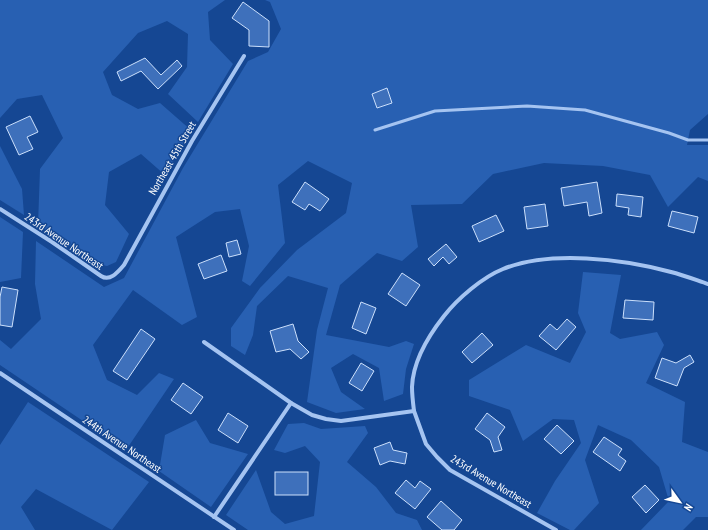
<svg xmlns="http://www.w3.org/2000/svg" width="708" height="530" viewBox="0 0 708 530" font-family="'PT Sans Narrow',sans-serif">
  <rect width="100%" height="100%" fill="#154793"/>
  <g fill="#2860b2">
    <path d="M 0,0 L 225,0 L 208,12 L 210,40 L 233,64 L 198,122 L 168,94 L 187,67 L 188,34 L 167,21 L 138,33 L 103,72 L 112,95 L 138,109 L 160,103 L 192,131 L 165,175 L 141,154 L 109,172 L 105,205 L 129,234 L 116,262 L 107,266 L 97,264 L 38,225 L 40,169 L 63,138 L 42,95 L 17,99 L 0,118 Z"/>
    <path d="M 265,0 L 708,0 L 708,114 L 690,130 L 687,145 L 708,145 L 708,181 L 698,177 L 668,207 L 650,175 L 603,166 L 544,163 L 493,174 L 462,204 L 411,205 L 418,247 L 402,261 L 377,253 L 340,285 L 326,335 L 389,347 L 406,341 L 414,344 L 406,369 L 403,394 L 384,401 L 379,368 L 353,354 L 331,368 L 341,392 L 365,409 L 336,413 L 307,402 L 317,330 L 328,288 L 288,276 L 257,306 L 253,335 L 245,355 L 231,346 L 231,328 L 260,288 L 297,250 L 346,213 L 352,183 L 308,161 L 278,185 L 285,243 L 250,286 L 242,281 L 249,246 L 240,209 L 215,212 L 176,237 L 197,317 L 182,325 L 133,290 L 93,345 L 107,380 L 137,395 L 159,373 L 174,379 L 126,450 L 0,365 L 0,340 L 11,349 L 41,319 L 35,284 L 36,241 L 104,287 L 124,278 L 183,168 L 248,61 L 268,52 L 281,29 L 270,2 Z"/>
    <path d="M 0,146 L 22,189 L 24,215 L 0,200 Z"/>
    <path d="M 0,217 L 23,232 L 21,278 L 0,282 Z"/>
    <path d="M 583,272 L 621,275 L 610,333 L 620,339 L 657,332 L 664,345 L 646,383 L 685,402 L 682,442 L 708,452 L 708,517 L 696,517 L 683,530 L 641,530 L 669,501 L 659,467 L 631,440 L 598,425 L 585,460 L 599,503 L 574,530 L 570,530 L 537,513 L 555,481 L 581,443 L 574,420 L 553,419 L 523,441 L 510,410 L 469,396 L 469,380 L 526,345 L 570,363 L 586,332 L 578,313 Z"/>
    <path d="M 28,402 L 149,482 L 112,530 L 36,489 L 21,507 L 35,530 L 0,530 L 0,445 Z"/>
    <path d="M 196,420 L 210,443 L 248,454 L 211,507 L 159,471 L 165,435 Z"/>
    <path d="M 304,423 L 321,429 L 365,426 L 368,433 L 347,462 L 376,487 L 396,513 L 417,520 L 422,530 L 248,530 L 226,515 L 256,470 L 271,512 L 285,524 L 314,516 L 320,462 L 305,446 L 285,453 L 274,450 L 288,424 Z"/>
  </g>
  <g fill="#3e70bb" stroke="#cce0fc">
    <path d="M 243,2 L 269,21 L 269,47 L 249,46 L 249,30 L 232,18 Z"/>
    <path d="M 145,58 L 161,75 L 177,60 L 182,66 L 158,89 L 141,71 L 121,81 L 117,72 Z"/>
    <path d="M 387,88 L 392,103 L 377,108 L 372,94 Z"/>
    <path d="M 30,116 L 38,132 L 27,137 L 33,149 L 19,155 L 6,127 Z"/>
    <path d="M 305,182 L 329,199 L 320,211 L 309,204 L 305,210 L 292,202 Z"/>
    <path d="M 597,182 L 602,213 L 589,216 L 587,202 L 564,206 L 561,188 Z"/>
    <path d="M 617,194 L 643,197 L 641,217 L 628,215 L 629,208 L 616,206 Z"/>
    <path d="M 545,204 L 548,226 L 527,229 L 524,207 Z"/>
    <path d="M 672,211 L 698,217 L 694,233 L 668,226 Z"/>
    <path d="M 496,215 L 504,231 L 479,242 L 472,226 Z"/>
    <path d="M 237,240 L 241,254 L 229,257 L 226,243 Z"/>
    <path d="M 446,244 L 457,257 L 449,264 L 443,257 L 434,266 L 428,259 Z"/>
    <path d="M 221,255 L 227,271 L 204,279 L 198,264 Z"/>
    <path d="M 402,273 L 420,285 L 406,306 L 388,294 Z"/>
    <path d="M 2,287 L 18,290 L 12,327 L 0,325 L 0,297 Z"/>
    <path d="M 625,300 L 654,302 L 653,320 L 623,318 Z"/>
    <path d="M 361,302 L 376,308 L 366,334 L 352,328 Z"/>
    <path d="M 567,319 L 576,327 L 556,350 L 539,336 L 550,324 L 557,330 Z"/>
    <path d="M 293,324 L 298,341 L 309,352 L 301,359 L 290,349 L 276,352 L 270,331 Z"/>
    <path d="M 141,329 L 155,339 L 127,380 L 113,371 Z"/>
    <path d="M 482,333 L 493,345 L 472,363 L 462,352 Z"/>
    <path d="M 690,355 L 694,362 L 684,368 L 677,386 L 655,378 L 662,358 L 676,363 Z"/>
    <path d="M 361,363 L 374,371 L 362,391 L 349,383 Z"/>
    <path d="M 183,383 L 203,397 L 191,414 L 171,400 Z"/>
    <path d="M 228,413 L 248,426 L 238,443 L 218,430 Z"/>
    <path d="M 487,413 L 505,427 L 498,437 L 502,450 L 494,452 L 490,440 L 475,429 Z"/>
    <path d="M 557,425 L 574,441 L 561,454 L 544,439 Z"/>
    <path d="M 604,437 L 622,449 L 618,455 L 626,461 L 620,471 L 593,452 Z"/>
    <path d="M 390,442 L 393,450 L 407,453 L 405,464 L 390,461 L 380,465 L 374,448 Z"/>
    <rect x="275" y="472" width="33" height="23"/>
    <path d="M 406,480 L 415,488 L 420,481 L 431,489 L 415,509 L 395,493 Z"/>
    <path d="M 645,485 L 659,500 L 646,513 L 632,497 Z"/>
    <path d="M 441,501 L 462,520 L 454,530 L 442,530 L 427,517 Z"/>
  </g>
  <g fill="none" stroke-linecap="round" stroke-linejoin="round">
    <path stroke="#a5c4f1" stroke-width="3" d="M 375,130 L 435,111 L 527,106 L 585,110 L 669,133 L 688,140 L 708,140"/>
    <g stroke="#a5c4f1" stroke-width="4">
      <path d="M 0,209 L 52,242 L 101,276 C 110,282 118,272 124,265 L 192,141 L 244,56"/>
      <path d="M 204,342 L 291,403 L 312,415 L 326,419 L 341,421 L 414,411 L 426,444 L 437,457 L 450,470 L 556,530"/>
      <path d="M 0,373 L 234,530"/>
      <path d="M 414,411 C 413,403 412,394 412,387 C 413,361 429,335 444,316 C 458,298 483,277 503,269 C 550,250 623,259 671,272 C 683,275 696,280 708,284"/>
      <path d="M 214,517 L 291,403"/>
    </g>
  </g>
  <g text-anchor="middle" stroke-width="3" stroke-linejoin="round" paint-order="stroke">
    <g font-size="11" fill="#fff" stroke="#154793">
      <text transform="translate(172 158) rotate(-60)" y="4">Northeast 45th Street</text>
      <text transform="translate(64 241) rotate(34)" y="4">243rd Avenue Northeast</text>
      <text transform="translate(122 444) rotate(34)" y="4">244th Avenue Northeast</text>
      <text transform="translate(491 481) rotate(31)" y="4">243rd Avenue Northeast</text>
    </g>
  </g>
  <g transform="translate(680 502) rotate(123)" stroke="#154793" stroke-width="3" paint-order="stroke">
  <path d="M0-3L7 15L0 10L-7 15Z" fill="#ffffff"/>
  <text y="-6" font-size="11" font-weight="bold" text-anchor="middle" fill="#ffffff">N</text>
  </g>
</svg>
